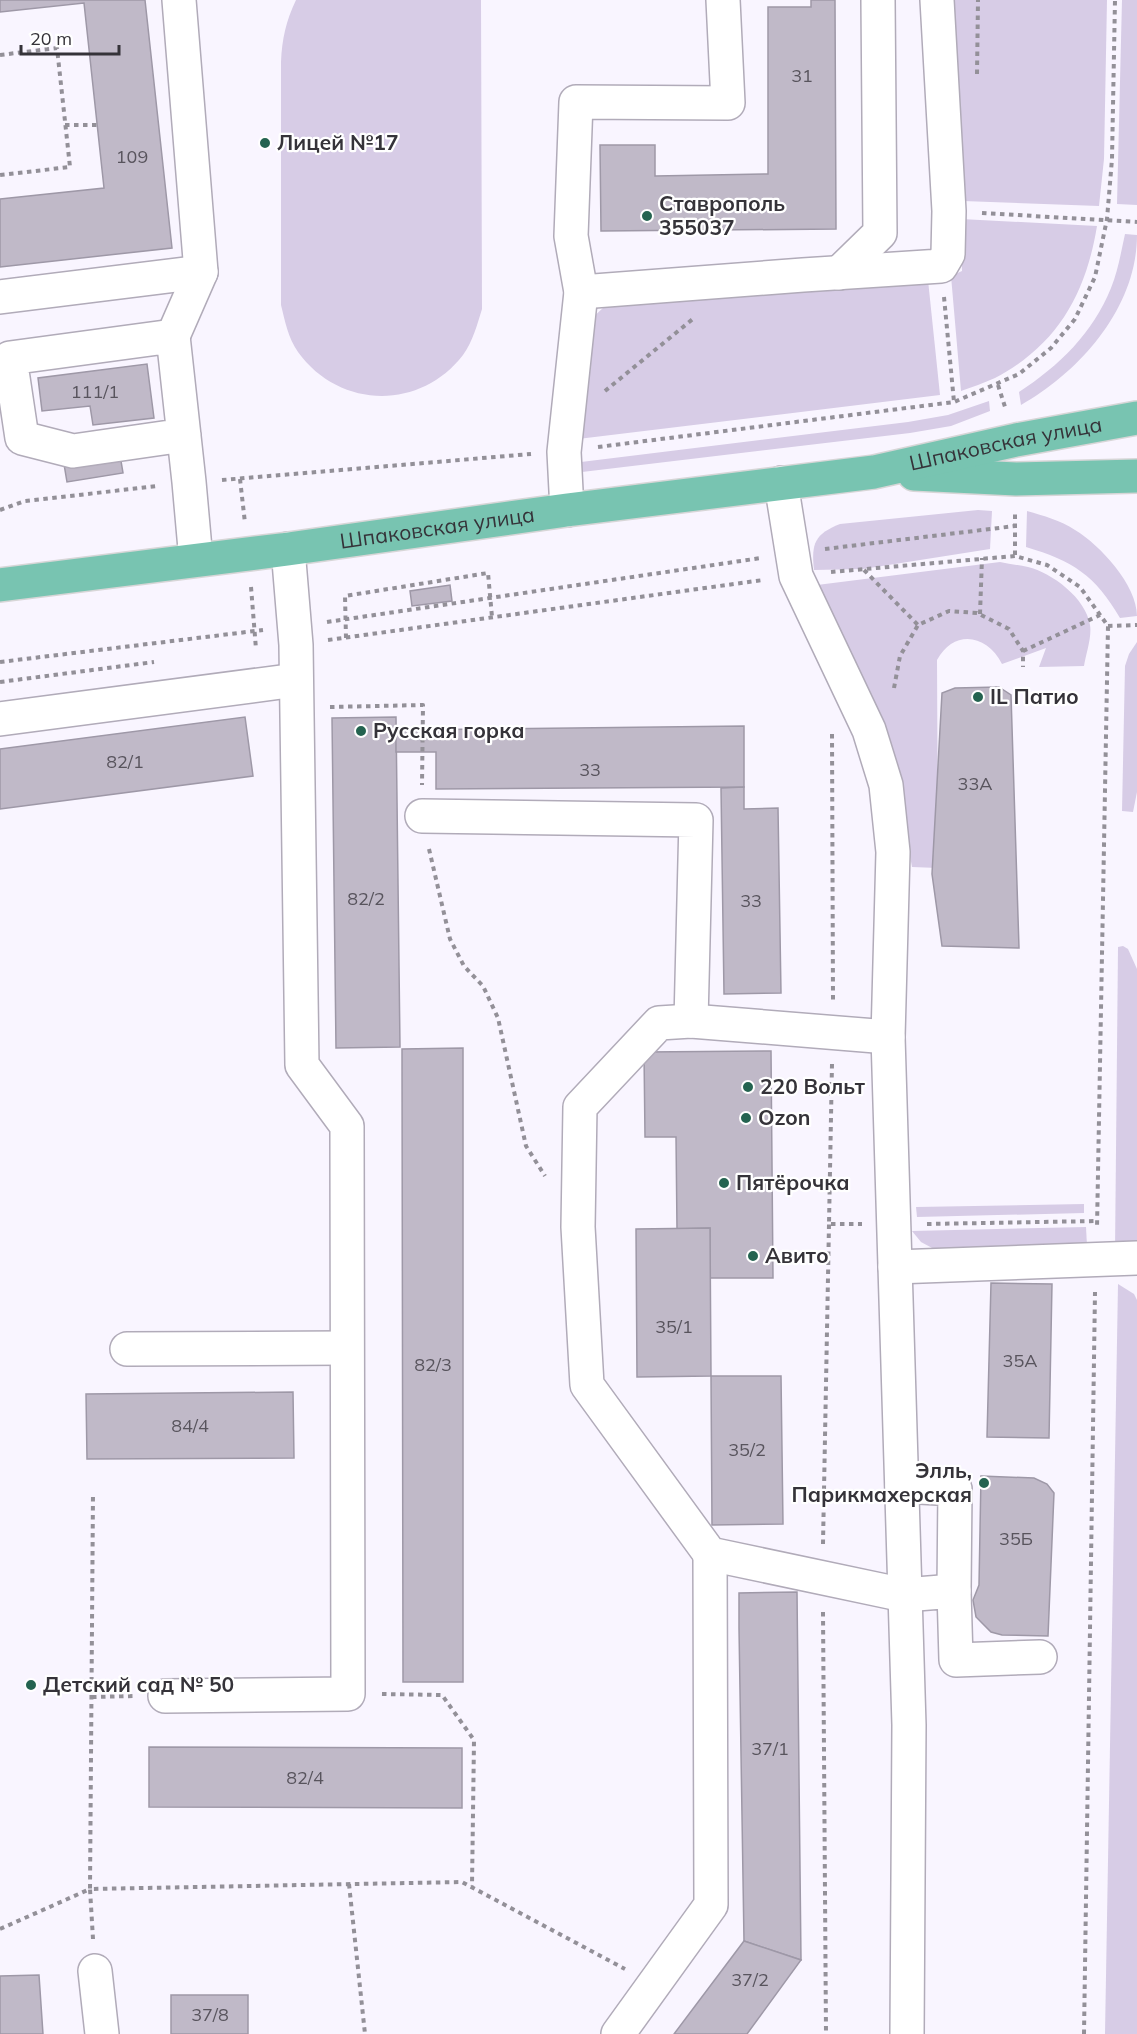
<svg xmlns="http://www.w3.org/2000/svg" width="1137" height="2034" viewBox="0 0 1137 2034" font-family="Mulish,sans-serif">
  <rect width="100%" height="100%" fill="#f9f5ff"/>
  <g fill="#d7cce6">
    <path d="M 296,0 L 481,0 L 482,309 C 477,325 473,341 463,355 C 420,411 339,409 298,352 C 288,338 285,321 281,305 L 281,62 C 282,39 286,21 296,0 Z"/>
    <path d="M 954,0 L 1107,0 L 1104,159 L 1099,206 L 963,201 Z"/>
    <path d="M 1122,0 L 1137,0 L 1137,205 L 1117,204 Z"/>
    <path d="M 961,219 L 1097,226 C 1086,293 1058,345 995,378 C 984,383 972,387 961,391 L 951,276 L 962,271 Z"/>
    <path d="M 1125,234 L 1137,235 C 1137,307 1081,371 1021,405 L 1019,392 C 1059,366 1093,333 1111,288 C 1118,271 1121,252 1125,234 Z"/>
    <path d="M 928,280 L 940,395 L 578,439 L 590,320 L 604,307 L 622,299 Z"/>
    <path d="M 989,401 L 990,411 L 951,426 L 910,433 L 582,472 L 581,462 L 908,422 L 948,415 Z"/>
    <path d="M 978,510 L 992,511 L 990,549 L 863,569 L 814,570 C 811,543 815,534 840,524 Z"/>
    <path d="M 1027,511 C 1044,516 1060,520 1075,530 C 1100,545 1137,585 1137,616 L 1120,618 C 1095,575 1073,561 1026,547 Z"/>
    <path d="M 1000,562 C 1009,564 1019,565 1028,567 C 1052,573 1086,598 1090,625 C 1092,637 1086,654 1084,666 L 1039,667 L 1046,648 L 1002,664 C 987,634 954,629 937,660 L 938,868 L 912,867 L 887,731 L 817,585 Z"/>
    <path d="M 1137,642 L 1137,792 L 1133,812 L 1122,811 L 1125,666 L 1129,654 Z"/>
    <path d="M 1123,946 L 1128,949 L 1137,969 L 1137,1240 L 1134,1244 L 1115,1252 L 1118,947 Z"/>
    <path d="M 1084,1204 L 1084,1213 L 917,1217 L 916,1207 Z"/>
    <path d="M 1086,1227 L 1087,1246 L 934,1249 L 921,1242 L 912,1231 Z"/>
    <path d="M 1118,1284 L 1134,1294 L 1137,1300 L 1137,2034 L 1105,2034 Z"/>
  </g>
  <g fill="#c0b9c8" stroke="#9e98a7" stroke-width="1.5">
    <path d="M 0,0 L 145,0 L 172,248 L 0,267 L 0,199 L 104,188 L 84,3 L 0,12 Z"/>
    <path d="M 811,0 L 835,0 L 836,229 L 601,231 L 600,145 L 655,145 L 655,176 L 768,174 L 768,7 L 811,7 Z"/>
    <path d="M 147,364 L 154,418 L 93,425 L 90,406 L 42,411 L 38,378 Z"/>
    <path d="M 120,455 L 123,473 L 67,482 L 64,464 Z"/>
    <path d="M 450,585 L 452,601 L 412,606 L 410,591 Z"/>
    <path d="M 999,687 L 1011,695 L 1019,948 L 942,946 L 932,874 L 942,693 L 955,688 Z"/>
    <path d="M 245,717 L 253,776 L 0,809 L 0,749 Z"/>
    <path d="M 396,717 L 400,1047 L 336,1048 L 332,718 Z"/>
    <path d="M 744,726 L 744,787 L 436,789 L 436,752 L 396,752 L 396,730 Z"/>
    <path d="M 744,787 L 744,809 L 778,808 L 781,993 L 724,994 L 721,788 Z"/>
    <path d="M 463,1048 L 463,1682 L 403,1682 L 402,1049 Z"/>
    <path d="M 771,1051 L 773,1278 L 710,1278 L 710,1228 L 677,1229 L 676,1137 L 645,1137 L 644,1052 Z"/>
    <path d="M 710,1228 L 711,1376 L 637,1377 L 636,1229 Z"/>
    <path d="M 991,1283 L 1052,1284 L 1049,1438 L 987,1437 Z"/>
    <path d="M 711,1376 L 781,1376 L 783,1524 L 712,1525 Z"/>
    <path d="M 293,1392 L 294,1458 L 87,1459 L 86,1394 Z"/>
    <path d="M 981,1476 L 1034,1478 L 1047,1484 L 1054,1493 L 1048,1636 L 1002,1635 L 991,1632 L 976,1617 L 973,1600 L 979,1585 Z"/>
    <path d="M 797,1592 L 801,1960 L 744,1941 L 739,1628 L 739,1593 Z"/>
    <path d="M 149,1747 L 462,1748 L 462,1808 L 149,1807 Z"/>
    <path d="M 744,1941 L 801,1960 L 747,2034 L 674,2034 Z"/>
    <path d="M 39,1975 L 43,2034 L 0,2034 L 0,1976 Z"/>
    <rect x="171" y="1995" width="77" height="39"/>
  </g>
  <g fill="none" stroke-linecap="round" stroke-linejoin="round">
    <defs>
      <g id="minor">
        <path d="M 839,273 L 880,233 L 878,0"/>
        <path d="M 581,292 L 803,275 L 941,266 L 948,254 L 949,211 L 937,0"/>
        <path d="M 0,297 L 201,272"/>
        <path d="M 173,336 L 201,272 L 179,0"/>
        <path d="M 184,435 L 73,451 L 22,438 L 10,358 L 173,336 L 189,482 L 196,560"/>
        <path d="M 781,483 L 796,576 L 869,730 L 886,785 L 893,852 L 888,1037 L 909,1725 L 907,2034"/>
        <path d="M 567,510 L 564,452 L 581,292 L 571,236 L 576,102 L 728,103 L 723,0"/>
        <path d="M 0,719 L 296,680"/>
        <path d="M 422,816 L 696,820 L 691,1021"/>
        <path d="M 888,1037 L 691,1021 L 659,1023 L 580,1107 L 578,1227 L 587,1385 L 710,1554 L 904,1595 L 954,1591 L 956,1660 L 1040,1657"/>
        <path d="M 895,1267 L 1137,1258"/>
        <path d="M 127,1349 L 346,1348"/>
        <path d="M 902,1486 L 955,1489 L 954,1591"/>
        <path d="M 165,1696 L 348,1694 L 347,1126 L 302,1065 L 296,645 L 288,549"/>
        <path d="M 95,1971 L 102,2034"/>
        <path d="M 618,2034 L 711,1905 L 710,1554"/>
      </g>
      <g id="major">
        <path d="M 914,474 L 1016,479 L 1137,476"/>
        <path id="s1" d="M 0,585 L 288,549 L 567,510 L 874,472 L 1016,440 L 1137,418"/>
      </g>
    </defs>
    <use href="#minor" stroke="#b1abb9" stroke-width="36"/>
    <use href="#major" stroke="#d7d6d7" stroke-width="36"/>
    <g stroke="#939098" stroke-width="4" stroke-dasharray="4.5 4.5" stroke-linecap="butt">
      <path d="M 0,55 L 57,48 L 70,167 L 0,175"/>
      <path d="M 977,74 L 978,0"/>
      <path d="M 65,125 L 97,125"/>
      <path d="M 982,213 L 1137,222"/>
      <path d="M 944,297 L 954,402"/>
      <path d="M 998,385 L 1006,410"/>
      <path d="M 605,391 L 694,318"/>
      <path d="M 598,447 L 954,402 L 1019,374 L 1051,348 L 1075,319 L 1095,277 L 1107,219 L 1112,159 L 1115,0"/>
      <path d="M 240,479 L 245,523"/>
      <path d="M 222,480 L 531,454"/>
      <path d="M 0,510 L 25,501 L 158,486"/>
      <path d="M 825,549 L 1015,526"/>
      <path d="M 1015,555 L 1015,512"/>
      <path d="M 864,570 L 918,625"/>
      <path d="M 831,572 L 1015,556 L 1047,565 L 1080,587 L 1108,626 L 1097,1228"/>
      <path d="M 251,587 L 256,649"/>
      <path d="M 980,614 L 982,558"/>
      <path d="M 327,622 L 761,558"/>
      <path d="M 1108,626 L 1137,625"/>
      <path d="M 346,638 L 345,596 L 488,573 L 492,617"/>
      <path d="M 328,640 L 763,580"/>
      <path d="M 1023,651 L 1100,615"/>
      <path d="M 0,662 L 263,630"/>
      <path d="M 0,682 L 154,662"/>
      <path d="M 894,688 L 900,656 L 918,625 L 949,611 L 977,613 L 1009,629 L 1023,651 L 1023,667"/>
      <path d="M 330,707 L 423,705 L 422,785"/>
      <path d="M 832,734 L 833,1000"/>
      <path d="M 429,849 L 450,939 L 464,966 L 483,986 L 498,1018 L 526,1146 L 545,1176"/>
      <path d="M 832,1064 L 829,1224 L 862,1224"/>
      <path d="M 927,1224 L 1097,1221"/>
      <path d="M 823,1544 L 829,1224"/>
      <path d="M 823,1612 L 826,2034"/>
      <path d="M 382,1694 L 442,1695 L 474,1740 L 472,1886"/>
      <path d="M 92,1697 L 134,1696"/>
      <path d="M 349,1884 L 365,2034"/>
      <path d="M 0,1929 L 90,1889 L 93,1493"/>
      <path d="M 93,1939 L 90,1889 L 462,1882 L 625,1969"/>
      <path d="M 1084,2034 L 1095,1292"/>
    </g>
    <use href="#minor" stroke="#fff" stroke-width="33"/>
    <use href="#major" stroke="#78c4b1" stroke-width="33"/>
  </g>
  <g fill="#246350" stroke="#fff" stroke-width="2">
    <circle cx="265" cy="143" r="6"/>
    <circle cx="647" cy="216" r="6"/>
    <circle cx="978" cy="697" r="6"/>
    <circle cx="361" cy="731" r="6"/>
    <circle cx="748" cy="1087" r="6"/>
    <circle cx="746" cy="1118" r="6"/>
    <circle cx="724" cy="1183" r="6"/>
    <circle cx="753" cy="1256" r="6"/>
    <circle cx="984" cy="1483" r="6"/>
    <circle cx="31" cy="1685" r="6"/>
  </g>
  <g text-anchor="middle" stroke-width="4.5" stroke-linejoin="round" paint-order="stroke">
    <g font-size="18" fill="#58545d">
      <text x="802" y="82">31</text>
      <text x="132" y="163">109</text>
      <text x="95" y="398">111/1</text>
      <text x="125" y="768">82/1</text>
      <text x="590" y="776">33</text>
      <text x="975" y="790">33А</text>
      <text x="366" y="905">82/2</text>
      <text x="751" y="907">33</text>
      <text x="674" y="1333">35/1</text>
      <text x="1020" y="1367">35А</text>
      <text x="433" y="1371">82/3</text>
      <text x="190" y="1432">84/4</text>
      <text x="747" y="1456">35/2</text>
      <text x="1016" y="1545">35Б</text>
      <text x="770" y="1755">37/1</text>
      <text x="305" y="1784">82/4</text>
      <text x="750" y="1986">37/2</text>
      <text x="210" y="2021">37/8</text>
    </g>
    <g font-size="21" font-weight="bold" fill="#353339" stroke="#fff" text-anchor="start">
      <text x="277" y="150">Лицей №17</text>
      <text x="659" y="211">Ставрополь<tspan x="659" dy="24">355037</tspan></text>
      <text x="990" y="704">IL Патио</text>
      <text x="373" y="738">Русская горка</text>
      <text x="760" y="1094">220 Вольт</text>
      <text x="758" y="1125">Ozon</text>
      <text x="736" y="1190">Пятёрочка</text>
      <text x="765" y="1263">Авито</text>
      <text x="972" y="1478" text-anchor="end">Элль,<tspan x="972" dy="24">Парикмахерская</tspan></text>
      <text x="43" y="1692">Детский сад № 50</text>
    </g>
    <g font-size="21" fill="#353339" stroke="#fff">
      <text dy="7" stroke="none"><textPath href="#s1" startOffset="1016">Шпаковская улица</textPath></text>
      <text dy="7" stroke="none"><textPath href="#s1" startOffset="441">Шпаковская улица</textPath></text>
    </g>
  </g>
  <path d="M21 45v9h98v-9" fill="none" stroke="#353339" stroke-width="3"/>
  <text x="30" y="45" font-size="18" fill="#353339" stroke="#ffffff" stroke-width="4.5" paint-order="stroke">20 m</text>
</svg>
